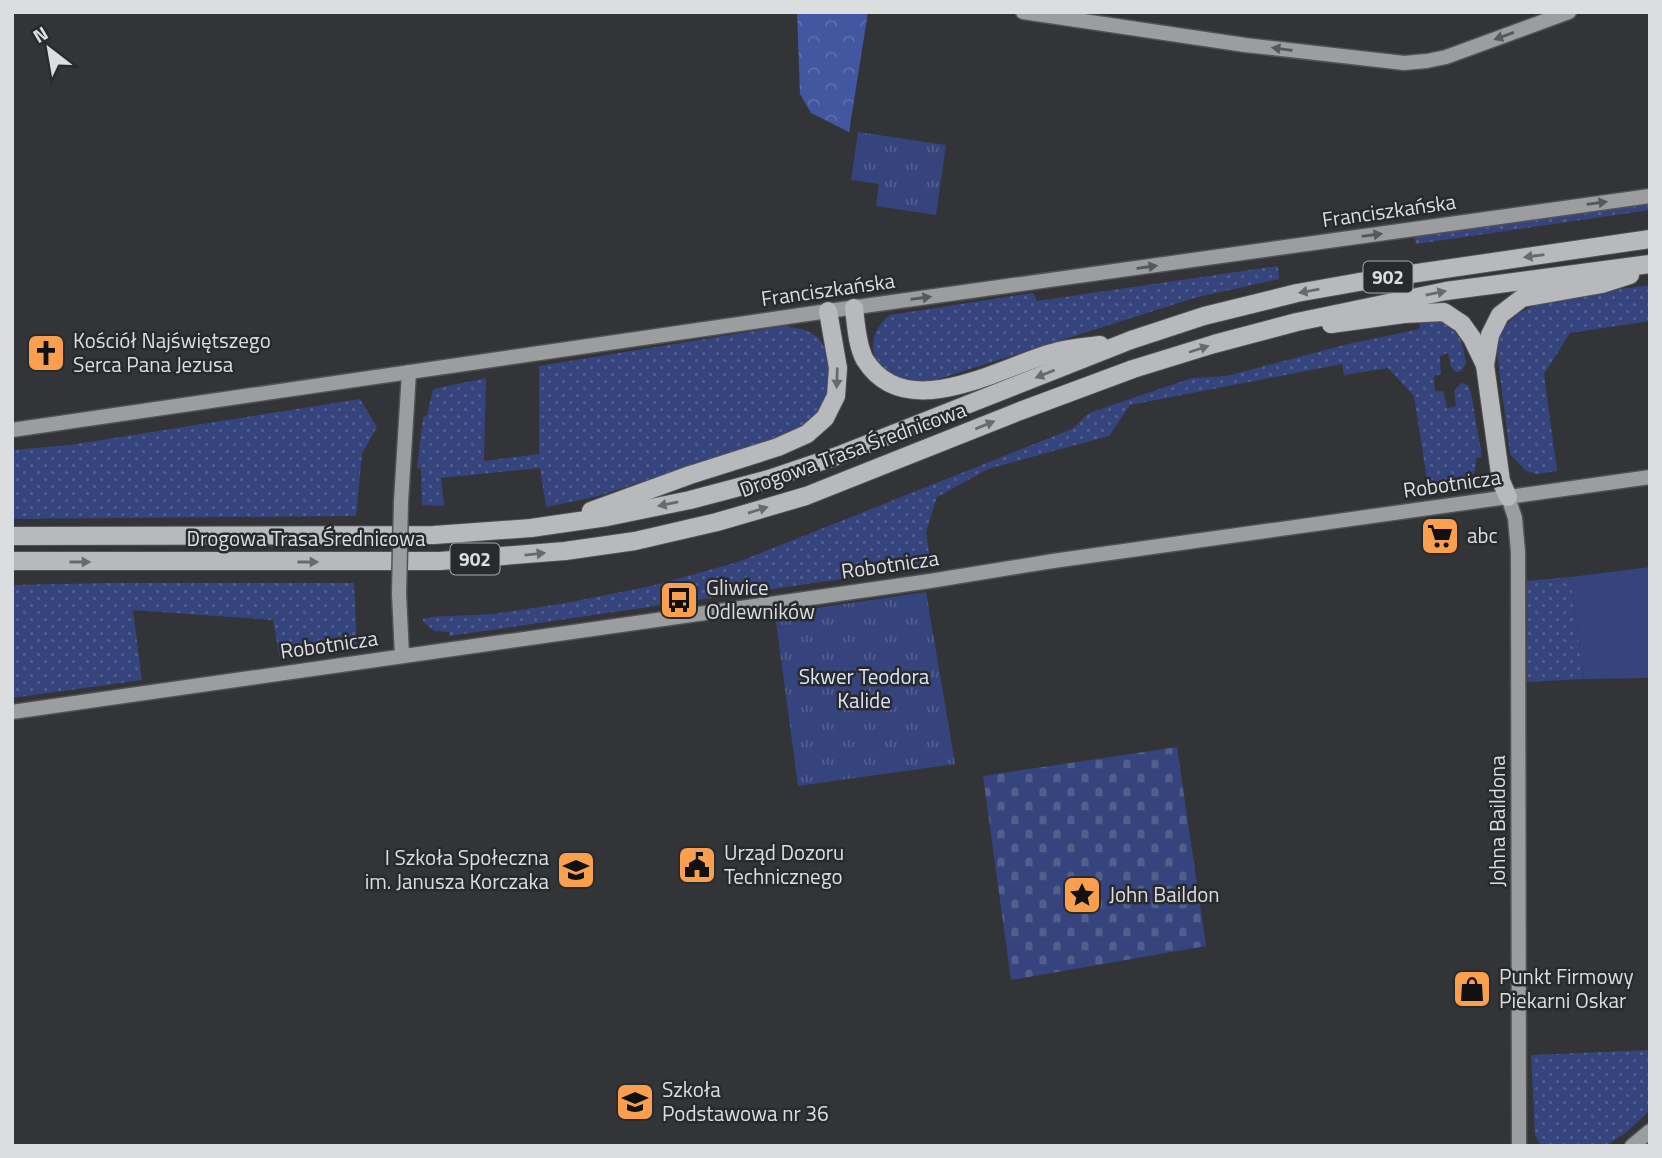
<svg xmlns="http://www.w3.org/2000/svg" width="1662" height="1158" viewBox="0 0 1662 1158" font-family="'Titillium Web',sans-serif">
  <defs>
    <pattern id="grass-dots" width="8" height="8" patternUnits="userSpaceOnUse" patternTransform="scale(1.75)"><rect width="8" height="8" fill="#35447c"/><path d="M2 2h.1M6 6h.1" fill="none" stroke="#525f8e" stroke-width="1.8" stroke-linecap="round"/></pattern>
    <pattern id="forest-crowns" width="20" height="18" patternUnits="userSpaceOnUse" patternTransform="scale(1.75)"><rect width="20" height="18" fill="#4356a0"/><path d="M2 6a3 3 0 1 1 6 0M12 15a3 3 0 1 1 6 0" fill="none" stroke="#5e6ead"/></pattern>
    <pattern id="cemetery-stones" width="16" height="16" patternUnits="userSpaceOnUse" patternTransform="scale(1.75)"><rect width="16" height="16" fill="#35447c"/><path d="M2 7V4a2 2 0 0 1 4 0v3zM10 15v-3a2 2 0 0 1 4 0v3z" fill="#525f8e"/></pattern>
    <pattern id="park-tufts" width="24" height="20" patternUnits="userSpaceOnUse" patternTransform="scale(1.75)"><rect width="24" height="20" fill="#35447c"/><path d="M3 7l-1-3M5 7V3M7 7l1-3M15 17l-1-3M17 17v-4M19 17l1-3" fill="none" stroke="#525f8e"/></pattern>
  </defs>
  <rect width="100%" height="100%" fill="#333437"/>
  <g fill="url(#grass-dots)">
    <path d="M 1650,201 L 1650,210 L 1416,244 L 1414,236 Z"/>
    <path d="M 1278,266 L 1279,279 L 1194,298 L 926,383 C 919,383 910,384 904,382 C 870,372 862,336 890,315 L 1033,293 L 1037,301 Z"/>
    <path d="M 1650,285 L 1650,321 L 1570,333 L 1544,374 L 1557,471 L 1537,474 L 1526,471 L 1510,454 L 1496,345 L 1503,327 L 1519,313 L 1547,299 Z"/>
    <path d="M 1419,319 C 1453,319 1462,331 1466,364 L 1461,371 L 1456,372 L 1451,367 L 1448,353 L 1440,356 L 1441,374 L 1434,376 L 1435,391 L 1443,391 L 1447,408 L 1456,406 L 1454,391 L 1461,383 L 1468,385 L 1471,393 L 1482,457 L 1476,458 L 1475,471 L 1464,485 L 1429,493 L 1414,396 L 1388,368 L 1344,375 L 1342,364 L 1130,405 L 1109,436 L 988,469 L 937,497 L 926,532 L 931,566 L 449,636 L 449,632 L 435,631 L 423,622 L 423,619 L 431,617 L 493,614 L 566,603 L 651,586 L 738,562 L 1072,429 L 1089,413 L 1192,378 L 1227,376 L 1348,344 L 1420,329 Z"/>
    <path d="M 785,326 C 795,328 807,329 816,336 C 831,348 836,393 824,408 C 817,416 807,424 799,431 L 595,497 L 546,507 L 540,468 L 441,478 L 444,506 L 422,505 L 421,468 L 417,468 L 423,417 L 427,415 L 433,389 L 486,378 L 484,461 L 539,454 L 539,366 Z"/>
    <path d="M 360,399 L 377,427 L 362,454 L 356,516 L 12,519 L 12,450 L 70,445 Z"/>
    <path d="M 1570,577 L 1584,679 L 1527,682 L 1527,581 Z"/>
    <path d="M 111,583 L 354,583 L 357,648 L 280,659 L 273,620 L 133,610 L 142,680 L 12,698 L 12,585 Z"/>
    <path d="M 1650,1050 L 1650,1110 L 1628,1131 L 1606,1146 L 1541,1146 L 1535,1135 L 1531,1055 Z"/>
  </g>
  <path fill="url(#forest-crowns)" d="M 797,12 L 868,12 L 849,132 L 811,113 L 800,94 Z"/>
  <path fill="url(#cemetery-stones)" d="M 1177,747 L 1206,946 L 1011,980 L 983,776 Z"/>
  <g fill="url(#park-tufts)">
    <path d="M 858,132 L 946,145 L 936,215 L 876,206 L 879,184 L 851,180 Z"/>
    <path d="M 926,592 L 955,764 L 798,786 L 775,614 Z"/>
  </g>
  <path fill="#35447c" d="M 1650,567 L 1650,678 L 1584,679 L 1570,577 Z"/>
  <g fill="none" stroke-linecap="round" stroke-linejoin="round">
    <defs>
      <g id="secondary">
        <path d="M 1023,12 L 1245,45 L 1404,63 L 1427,61 L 1446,57 L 1569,12"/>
        <path d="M 12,430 L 828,311 L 1650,196"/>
        <path d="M 1508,497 L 1515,518 L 1518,552 L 1519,1146"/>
        <path d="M 401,502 L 409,372"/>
        <path d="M 399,594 L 402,655"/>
        <path d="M 12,712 L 930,581 L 1053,561 L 1650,477"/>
        <path d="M 1632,1146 L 1650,1131"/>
      </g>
      <g id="primary">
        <path d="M 854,308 C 856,324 857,346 865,360 C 906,425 998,368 1052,353 C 1068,348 1085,347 1100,345"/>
        <path d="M 1331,324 L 1404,314 L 1444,312 L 1462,324 L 1472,338 L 1485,365"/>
        <path d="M 1508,497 L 1501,481 L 1485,365 L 1490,335 L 1500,315 L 1522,298 L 1602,284 L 1630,275"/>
        <path d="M 591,511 L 690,475 L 778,447 L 807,434 L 825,418 L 836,396 L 838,368 L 828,311"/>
        <path d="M 12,536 L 434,535 L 531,528 L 607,517 L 690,500 L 769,479 L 837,456 L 1131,340 L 1204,316 L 1297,293 L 1376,279 L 1650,239"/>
        <path d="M 12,561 L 440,561 L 565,551 L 635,541 L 717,522 L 806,496 L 1020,411 L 1133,369 L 1214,344 L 1297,322 L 1446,291 L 1650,264"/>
      </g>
    </defs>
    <use href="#secondary" stroke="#515255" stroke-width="17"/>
    <use href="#primary" stroke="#515255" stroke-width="20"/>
    <use href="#secondary" stroke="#9c9d9f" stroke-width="14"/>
    <use href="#primary" stroke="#b8b9bd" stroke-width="18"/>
    <defs>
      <path id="secondary-bridge" d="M 399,594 L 401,502"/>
    </defs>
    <use href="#secondary-bridge" stroke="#515255" stroke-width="17" stroke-linecap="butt"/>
    <use href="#secondary-bridge" stroke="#9c9d9f" stroke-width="14"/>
  </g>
  <defs><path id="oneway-solid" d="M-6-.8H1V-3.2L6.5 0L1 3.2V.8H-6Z" transform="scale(1.75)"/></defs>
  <g fill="#57585b">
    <use href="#oneway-solid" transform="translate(1504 36) rotate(160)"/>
    <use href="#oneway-solid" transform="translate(1282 49) rotate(-173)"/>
    <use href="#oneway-solid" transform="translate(1597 203) rotate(-8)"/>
    <use href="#oneway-solid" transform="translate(1372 235) rotate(-8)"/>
    <use href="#oneway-solid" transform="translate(1147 267) rotate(-8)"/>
    <use href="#oneway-solid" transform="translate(921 298) rotate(-8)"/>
  </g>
  <g fill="#696a6e">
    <use href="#oneway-solid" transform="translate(1534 256) rotate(172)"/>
    <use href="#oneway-solid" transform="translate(1309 291) rotate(170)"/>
    <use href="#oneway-solid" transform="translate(1436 293) rotate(-11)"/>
    <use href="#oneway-solid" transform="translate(1199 349) rotate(-18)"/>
    <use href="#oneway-solid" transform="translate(1045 374) rotate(158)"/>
    <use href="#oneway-solid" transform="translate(837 378) rotate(92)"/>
    <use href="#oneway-solid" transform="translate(985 425) rotate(-22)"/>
    <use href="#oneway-solid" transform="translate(668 504) rotate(168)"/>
    <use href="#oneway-solid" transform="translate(758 510) rotate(-17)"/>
    <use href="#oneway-solid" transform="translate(535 554) rotate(-6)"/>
    <use href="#oneway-solid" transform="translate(80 562)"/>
    <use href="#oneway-solid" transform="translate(308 562)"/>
  </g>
  <defs>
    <symbol id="church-square" viewBox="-11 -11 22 22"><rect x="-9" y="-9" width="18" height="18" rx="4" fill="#f99f4d" stroke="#292a2d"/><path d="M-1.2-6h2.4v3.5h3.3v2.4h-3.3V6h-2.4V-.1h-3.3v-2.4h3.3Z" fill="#111"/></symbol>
    <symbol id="supermarket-square" viewBox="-11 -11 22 22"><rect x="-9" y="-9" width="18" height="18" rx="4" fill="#f99f4d" stroke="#292a2d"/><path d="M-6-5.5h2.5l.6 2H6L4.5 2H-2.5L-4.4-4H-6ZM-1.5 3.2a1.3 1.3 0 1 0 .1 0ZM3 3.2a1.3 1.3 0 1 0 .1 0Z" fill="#111"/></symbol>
    <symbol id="bus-square" viewBox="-11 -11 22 22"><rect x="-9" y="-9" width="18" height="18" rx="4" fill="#f99f4d" stroke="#292a2d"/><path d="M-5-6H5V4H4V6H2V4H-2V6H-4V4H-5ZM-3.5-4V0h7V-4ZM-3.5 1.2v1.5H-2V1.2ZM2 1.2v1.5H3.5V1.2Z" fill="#111"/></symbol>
    <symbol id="civic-square" viewBox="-11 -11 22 22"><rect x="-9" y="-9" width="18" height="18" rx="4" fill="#f99f4d" stroke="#292a2d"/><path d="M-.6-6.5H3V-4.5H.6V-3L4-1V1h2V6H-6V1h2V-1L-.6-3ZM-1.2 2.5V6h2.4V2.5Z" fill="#111"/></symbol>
    <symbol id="school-square" viewBox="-11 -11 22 22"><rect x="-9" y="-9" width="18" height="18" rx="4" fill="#f99f4d" stroke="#292a2d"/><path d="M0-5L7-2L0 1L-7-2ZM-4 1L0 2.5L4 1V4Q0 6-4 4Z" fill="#111"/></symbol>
    <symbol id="sight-square" viewBox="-11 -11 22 22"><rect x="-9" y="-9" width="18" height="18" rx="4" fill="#f99f4d" stroke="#292a2d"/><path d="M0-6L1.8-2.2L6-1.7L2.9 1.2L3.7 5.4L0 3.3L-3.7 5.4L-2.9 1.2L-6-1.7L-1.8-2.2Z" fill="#111"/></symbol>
    <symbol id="shop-square" viewBox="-11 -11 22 22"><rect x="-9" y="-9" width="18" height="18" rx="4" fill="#f99f4d" stroke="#292a2d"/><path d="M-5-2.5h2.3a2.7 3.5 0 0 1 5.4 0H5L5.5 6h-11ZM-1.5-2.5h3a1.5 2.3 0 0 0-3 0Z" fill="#111"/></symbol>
  </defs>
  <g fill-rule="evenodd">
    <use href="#church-square" x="24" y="331" width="44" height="44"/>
    <use href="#supermarket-square" x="1418" y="514" width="44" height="44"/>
    <use href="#bus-square" x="657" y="578" width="44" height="44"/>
    <use href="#civic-square" x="675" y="843" width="44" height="44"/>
    <use href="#school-square" x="554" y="848" width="44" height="44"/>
    <use href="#sight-square" x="1060" y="873" width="44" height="44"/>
    <use href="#shop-square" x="1450" y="967" width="44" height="44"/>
    <use href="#school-square" x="613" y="1080" width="44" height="44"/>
  </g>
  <g text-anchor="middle" stroke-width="5" stroke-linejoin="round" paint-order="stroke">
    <g fill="#292a2d" stroke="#a6a7aa" stroke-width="2">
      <rect x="1363.5" y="261.5" width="49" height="31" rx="5"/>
      <rect x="450.5" y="543.5" width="49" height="31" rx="5"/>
    </g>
    <g font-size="19" font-weight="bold" fill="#dcdddf">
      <text x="1388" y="284">902</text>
      <text x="475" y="566">902</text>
    </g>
    <g font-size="21" fill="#dcdddf" stroke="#292a2d">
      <text transform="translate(1389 211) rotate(-8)" y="7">Franciszkańska</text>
      <text transform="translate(828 290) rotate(-8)" y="7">Franciszkańska</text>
      <text transform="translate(853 450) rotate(-20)" y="7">Drogowa Trasa Średnicowa</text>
      <text transform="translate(1452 484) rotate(-8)" y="7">Robotnicza</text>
      <text x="306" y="546">Drogowa Trasa Średnicowa</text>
      <text transform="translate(890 565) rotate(-8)" y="7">Robotnicza</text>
      <text transform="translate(329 645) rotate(-8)" y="7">Robotnicza</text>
      <text transform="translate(1498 821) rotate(-90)" y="7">Johna Baildona</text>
    </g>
    <g font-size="21" fill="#dcdddf" stroke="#292a2d" text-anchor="start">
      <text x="73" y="348">Kościół Najświętszego<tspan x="73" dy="24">Serca Pana Jezusa</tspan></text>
      <text x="1467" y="543">abc</text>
      <text x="706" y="595">Gliwice<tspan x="706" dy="24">Odlewników</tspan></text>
      <text x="724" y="860">Urząd Dozoru<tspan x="724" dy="24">Technicznego</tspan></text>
      <text x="549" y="865" text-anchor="end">I Szkoła Społeczna<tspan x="549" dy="24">im. Janusza Korczaka</tspan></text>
      <text x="1109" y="902">John Baildon</text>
      <text x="1499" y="984">Punkt Firmowy<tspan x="1499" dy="24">Piekarni Oskar</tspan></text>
      <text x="662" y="1097">Szkoła<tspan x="662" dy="24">Podstawowa nr 36</tspan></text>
    </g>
    <g font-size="21" fill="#dbe3f8" stroke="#292a2d">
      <text x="864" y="684">Skwer Teodora<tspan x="864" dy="24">Kalide</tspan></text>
    </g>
  </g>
  <rect width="1662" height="1158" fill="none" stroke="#dcdddf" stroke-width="28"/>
  <g transform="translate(49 49) rotate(329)" stroke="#292a2d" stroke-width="5" paint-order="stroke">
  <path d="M0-5L12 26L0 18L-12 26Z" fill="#dcdddf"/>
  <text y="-10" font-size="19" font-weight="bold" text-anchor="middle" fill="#dcdddf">N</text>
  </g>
</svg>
